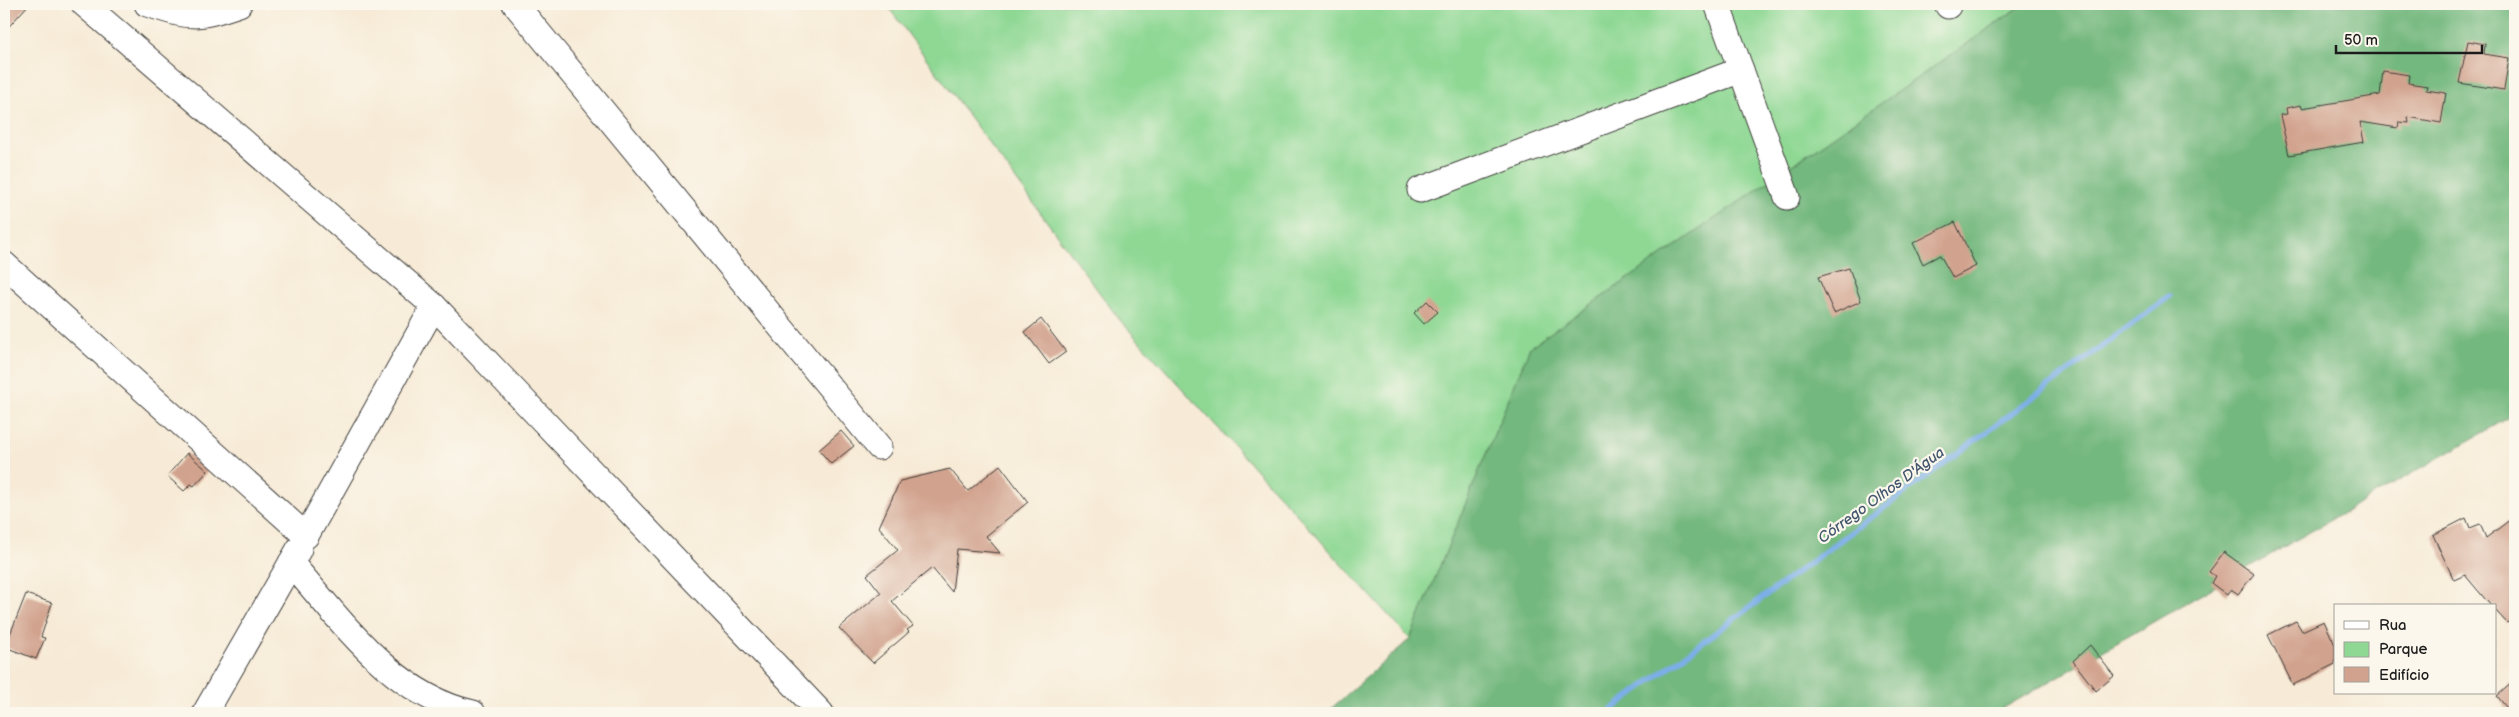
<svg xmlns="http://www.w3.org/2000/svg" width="2519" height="717" viewBox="0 0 2519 717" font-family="'Balsamiq Sans',sans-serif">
  <rect width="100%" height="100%" fill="#fbf7ec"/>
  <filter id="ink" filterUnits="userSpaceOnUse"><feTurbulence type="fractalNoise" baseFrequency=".02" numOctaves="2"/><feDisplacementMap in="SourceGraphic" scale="10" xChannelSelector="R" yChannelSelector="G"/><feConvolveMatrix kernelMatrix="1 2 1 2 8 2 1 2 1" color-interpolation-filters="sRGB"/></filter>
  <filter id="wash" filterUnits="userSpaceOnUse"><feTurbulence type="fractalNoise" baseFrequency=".0096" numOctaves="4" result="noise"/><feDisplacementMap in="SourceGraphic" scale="20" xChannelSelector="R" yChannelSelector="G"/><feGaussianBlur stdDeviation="1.12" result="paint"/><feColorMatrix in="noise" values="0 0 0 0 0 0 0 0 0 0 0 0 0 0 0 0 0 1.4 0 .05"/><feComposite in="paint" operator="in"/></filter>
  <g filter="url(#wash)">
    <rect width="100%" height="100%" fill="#f7ebd7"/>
    <path fill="#8fd894" stroke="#567a58" d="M 886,4 L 2024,4 L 1530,347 L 1410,639 L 1119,319 Z"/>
    <path fill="#73b87e" stroke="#486a4d" d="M 2024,4 L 2515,4 L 2515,414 L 1995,713 L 1326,713 L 1410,639 L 1530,347 Z"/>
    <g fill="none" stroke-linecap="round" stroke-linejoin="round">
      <path stroke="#7caee8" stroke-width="5.5" d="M 1607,713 L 2170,296"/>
    </g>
    <g id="blocks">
      <g fill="#d1a38e">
        <path d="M 4,4 L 29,4 L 4,32 Z"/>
        <path d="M 2468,41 L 2485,44 L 2484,54 L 2509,58 L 2504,90 L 2459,83 Z"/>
        <path d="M 2383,71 L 2409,75 L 2408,83 L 2427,86 L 2426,90 L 2446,93 L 2441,123 L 2408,117 L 2409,123 L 2399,122 L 2398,128 L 2360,122 L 2364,142 L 2289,155 L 2280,115 L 2287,114 L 2286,108 L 2301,105 L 2302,108 L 2380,95 Z"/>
        <path d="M 1955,222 L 1976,266 L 1953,278 L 1940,255 L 1923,264 L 1913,243 Z"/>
        <path d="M 1849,268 L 1861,301 L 1834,313 L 1818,277 Z"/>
        <path d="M 1427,301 L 1438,312 L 1424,324 L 1414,313 Z"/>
        <path d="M 1041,319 L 1066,352 L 1049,364 L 1025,332 Z"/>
        <path d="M 841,431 L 854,446 L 831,464 L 819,450 Z"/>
        <path d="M 187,453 L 208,471 L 194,486 L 191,484 L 184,491 L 167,476 Z"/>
        <path d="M 1000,465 L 1028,502 L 986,536 L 1000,553 L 957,549 L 952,592 L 932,568 L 892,601 L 913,626 L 907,630 L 909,632 L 873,663 L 839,628 L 881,593 L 867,575 L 898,550 L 879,527 L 900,481 L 950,469 L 968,491 Z"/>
        <path d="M 2515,516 L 2515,616 L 2507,623 L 2495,610 L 2495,606 L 2491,606 L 2465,575 L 2454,580 L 2433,535 L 2466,518 L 2470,528 L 2480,524 L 2486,538 Z"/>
        <path d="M 2224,552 L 2254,574 L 2238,594 L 2231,589 L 2227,595 L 2211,583 L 2215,576 L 2209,572 Z"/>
        <path d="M 26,594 L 52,603 L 41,637 L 45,638 L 36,659 L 5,647 Z"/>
        <path d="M 2296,621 L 2302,631 L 2324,621 L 2335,645 L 2335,664 L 2293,685 L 2268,635 Z"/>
        <path d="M 2090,645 L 2114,676 L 2096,691 L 2073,661 Z"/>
        <path d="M 2515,680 L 2515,713 L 2511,713 L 2497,696 Z"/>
      </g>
    </g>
  </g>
  <g filter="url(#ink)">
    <use href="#blocks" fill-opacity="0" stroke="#3d3b38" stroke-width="1"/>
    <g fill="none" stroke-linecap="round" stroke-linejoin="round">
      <defs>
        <g id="minor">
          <path d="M 84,4 L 434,306 L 821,713"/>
          <path d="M 147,4 C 191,18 195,19 239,4"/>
          <path d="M 515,4 L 879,447"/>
          <path d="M 1717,4 L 1787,197"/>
          <path d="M 1948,4 L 1948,6"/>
          <path d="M 1420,190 L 1741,70"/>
          <path d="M 4,264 L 306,536 L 434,306"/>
          <path d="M 291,563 C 342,621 393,696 473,713"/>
          <path d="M 205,713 L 299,549"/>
        </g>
      </defs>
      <use href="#minor" stroke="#3d3b38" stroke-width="27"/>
      <use href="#minor" stroke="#fff" stroke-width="25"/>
    </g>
  </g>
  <g text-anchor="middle" stroke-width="4.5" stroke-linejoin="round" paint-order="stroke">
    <g font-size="15" font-style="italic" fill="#42566e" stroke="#fbf7ec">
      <text transform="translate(1881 495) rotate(-36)" y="5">Córrego Olhos D'Água</text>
    </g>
  </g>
  <rect width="2519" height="717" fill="none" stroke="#fbf7ec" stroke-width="20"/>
  <rect x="2334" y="604" width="162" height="90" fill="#fbf7ec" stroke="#a29f99"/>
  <rect x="2344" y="621" width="25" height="8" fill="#ffffff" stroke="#a29f99"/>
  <text x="2379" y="630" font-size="15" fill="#1c1c1c">Rua</text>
  <rect x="2344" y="642" width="25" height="15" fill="#8fd894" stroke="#a29f99"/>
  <text x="2379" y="654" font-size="15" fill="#1c1c1c">Parque</text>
  <rect x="2344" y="667" width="25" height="15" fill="#d1a38e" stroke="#a29f99"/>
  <text x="2379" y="680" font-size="15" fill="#1c1c1c">Edifício</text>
  <path d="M2336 45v8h146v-8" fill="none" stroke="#1c1c1c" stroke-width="2.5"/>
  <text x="2344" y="45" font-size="15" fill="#1c1c1c" stroke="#fbf7ec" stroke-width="4" paint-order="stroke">50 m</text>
</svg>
